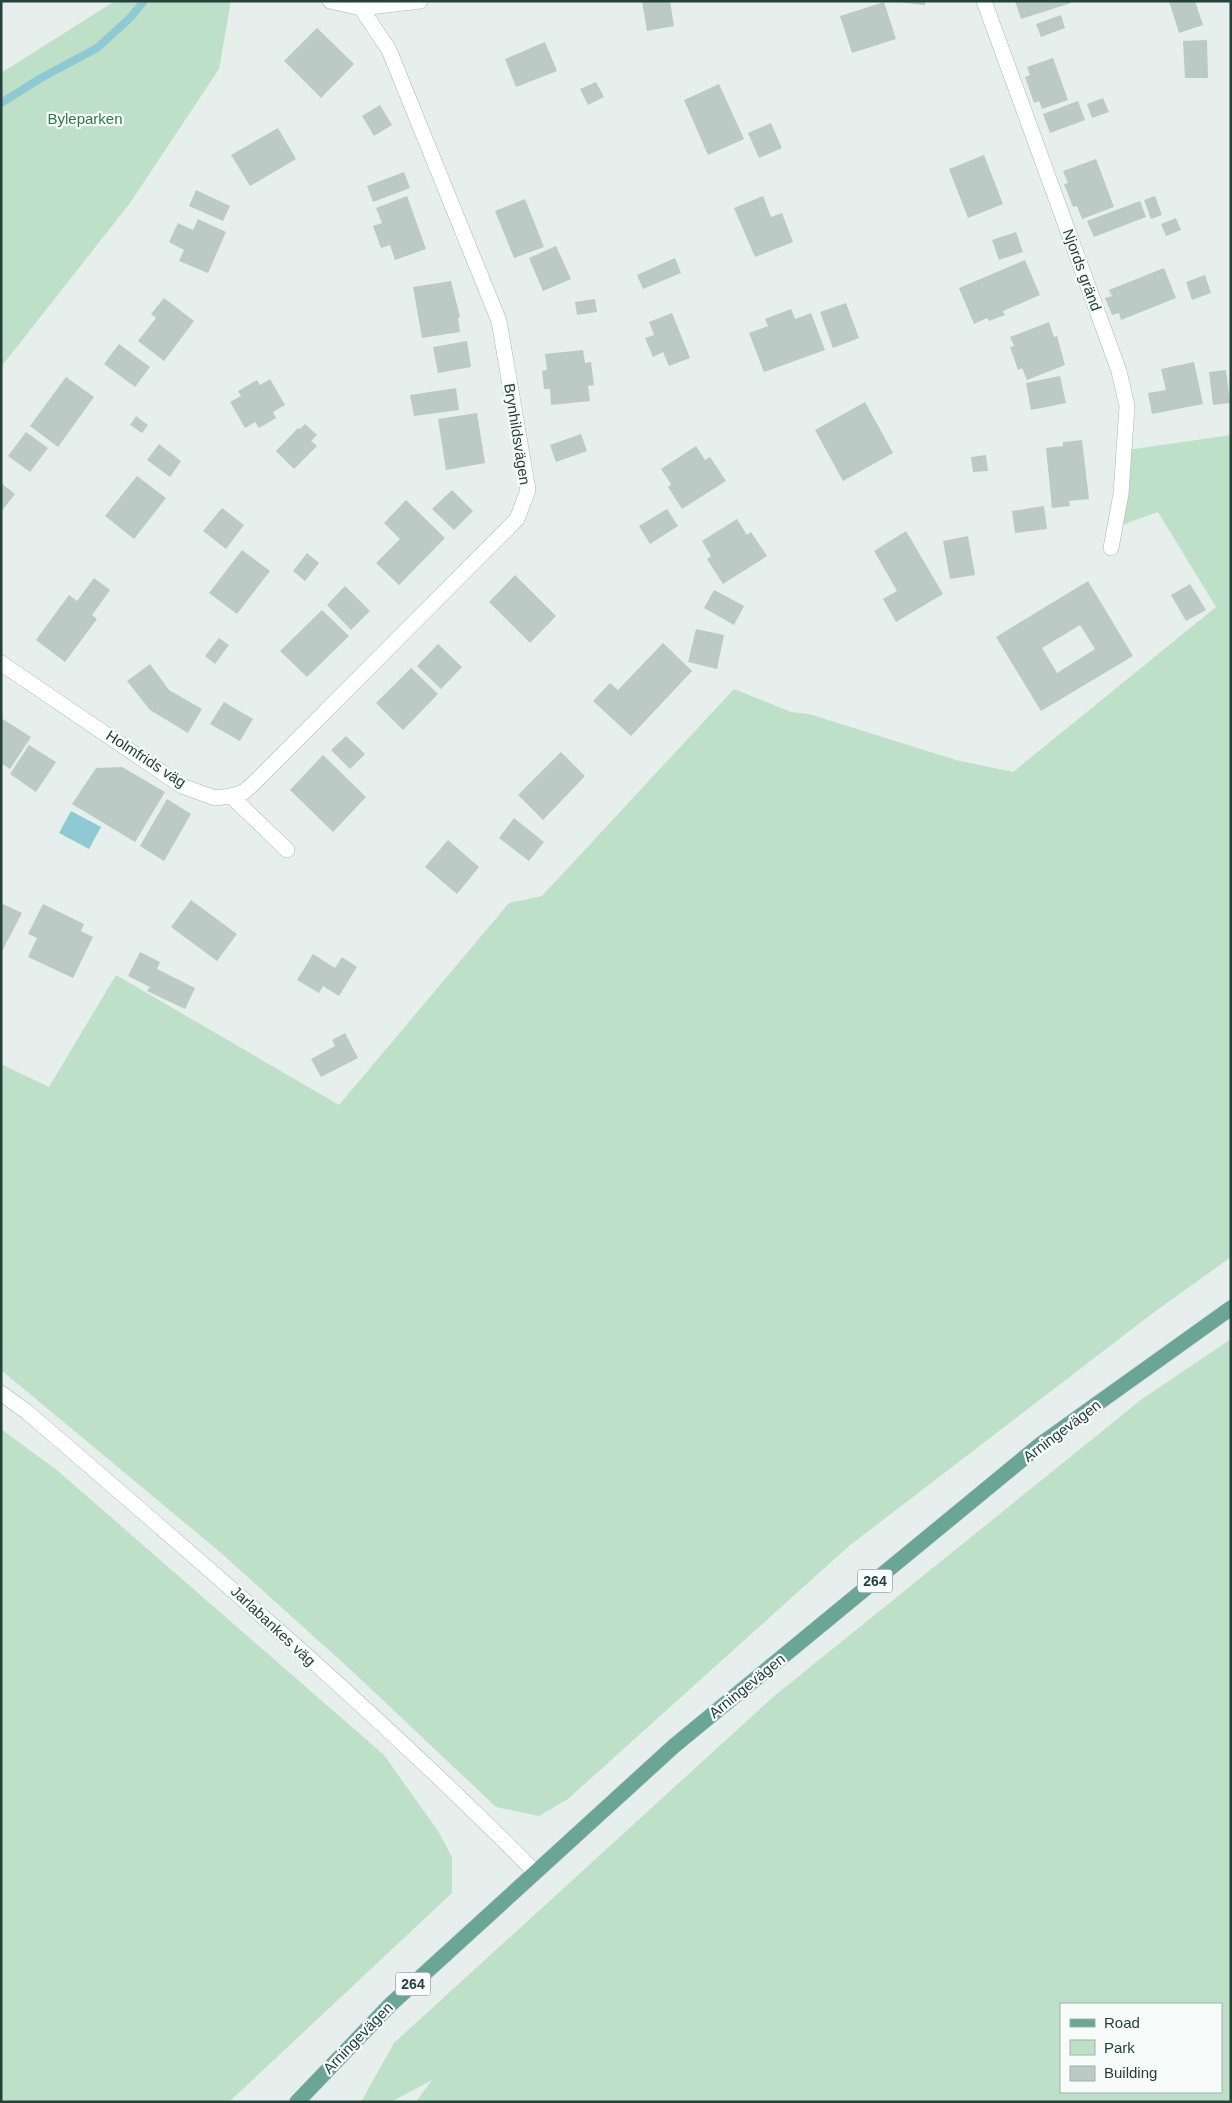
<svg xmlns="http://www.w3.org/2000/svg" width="1232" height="2103" viewBox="0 0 1232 2103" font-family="Arial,sans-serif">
  <rect width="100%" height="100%" fill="#e6efeb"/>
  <g fill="#bfe0c8" fill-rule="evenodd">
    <path d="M 115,1 L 231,1 L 219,69 L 130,203 L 1,367 L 1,73 Z"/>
    <path d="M 1231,435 L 1231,1257 L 1153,1313 L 849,1546 L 568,1799 L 539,1816 L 496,1807 L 352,1671 L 221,1553 L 1,1370 L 1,1064 L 49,1087 L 116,975 L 339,1105 L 509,903 L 542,896 L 734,689 L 791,712 L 809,714 L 956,760 L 1013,772 L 1216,607 L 1158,512 L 1122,525 L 1127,450 Z"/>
    <path d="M 1231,1339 L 1231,2102 L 416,2102 L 432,2080 L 391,2102 L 361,2102 L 394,2043 L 773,1697 L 1142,1399 ZM 1221,2004 L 1221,2092 L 1061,2092 L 1061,2004 Z"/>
    <path d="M 1,1429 L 58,1471 L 384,1755 L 438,1831 L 452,1857 L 452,1893 L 229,2102 L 1,2102 Z"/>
  </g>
  <path fill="#8ec9d4" d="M 71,811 L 101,827 L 89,849 L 59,833 Z"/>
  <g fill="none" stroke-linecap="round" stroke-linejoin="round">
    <path stroke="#8ec9d4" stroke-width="8" d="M 1,103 L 41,78 L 97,48 L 130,18 L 144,1"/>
  </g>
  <g fill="#bbcac4" fill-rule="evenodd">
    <path d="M 642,1 L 670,1 L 674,26 L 647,31 Z"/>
    <path d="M 887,1 L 925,1 L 925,5 Z"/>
    <path d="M 1015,1 L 1071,1 L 1071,3 L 1021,19 Z"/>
    <path d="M 1169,1 L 1195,1 L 1203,25 L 1179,33 Z"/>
    <path d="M 884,2 L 896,39 L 852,53 L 840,16 Z"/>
    <path d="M 1061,15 L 1065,28 L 1041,37 L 1036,24 Z"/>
    <path d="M 317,28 L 354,64 L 321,98 L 284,61 Z"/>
    <path d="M 1207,40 L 1208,78 L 1185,78 L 1183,41 Z"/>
    <path d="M 545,42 L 557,71 L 516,87 L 505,59 Z"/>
    <path d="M 1053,58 L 1068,100 L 1042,109 L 1039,101 L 1034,103 L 1025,77 L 1030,75 L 1027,67 Z"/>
    <path d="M 596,82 L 604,97 L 588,105 L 580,89 Z"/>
    <path d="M 719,84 L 744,139 L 708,155 L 684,100 Z"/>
    <path d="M 1103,98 L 1109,112 L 1092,118 L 1087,104 Z"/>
    <path d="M 1078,101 L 1085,120 L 1050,133 L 1043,114 Z"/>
    <path d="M 380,105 L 392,125 L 374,136 L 362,116 Z"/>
    <path d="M 771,123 L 782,148 L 759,158 L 748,133 Z"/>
    <path d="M 278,128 L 296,159 L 250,186 L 231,155 Z"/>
    <path d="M 984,155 L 1003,204 L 968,218 L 949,169 Z"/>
    <path d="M 1096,159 L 1114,207 L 1082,219 L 1077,206 L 1073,207 L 1064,184 L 1068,183 L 1063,171 Z"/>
    <path d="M 404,172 L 410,188 L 373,202 L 367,186 Z"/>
    <path d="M 196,190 L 230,206 L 223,221 L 189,206 Z"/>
    <path d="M 407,196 L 426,249 L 395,260 L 390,245 L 381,248 L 373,226 L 382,223 L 376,208 Z"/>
    <path d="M 763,196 L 771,217 L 782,213 L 793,242 L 755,257 L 734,208 Z"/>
    <path d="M 1155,196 L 1162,215 L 1151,219 L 1144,200 Z"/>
    <path d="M 525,199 L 544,247 L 514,258 L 495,211 Z"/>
    <path d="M 1140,201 L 1146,217 L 1094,237 L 1087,221 Z"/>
    <path d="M 1176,218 L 1181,230 L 1166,236 L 1161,224 Z"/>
    <path d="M 198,219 L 226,232 L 208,273 L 179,261 L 184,250 L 169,242 L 178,223 L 193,230 Z"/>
    <path d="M 1016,232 L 1023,252 L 999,260 L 992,240 Z"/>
    <path d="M 556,246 L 571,279 L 543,291 L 529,258 Z"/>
    <path d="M 675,258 L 681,273 L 643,289 L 637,275 Z"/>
    <path d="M 1025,260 L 1040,295 L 1003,311 L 1005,315 L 989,321 L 987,318 L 974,324 L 959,288 Z"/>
    <path d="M 1164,268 L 1176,298 L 1121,320 L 1119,313 L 1112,315 L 1105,298 L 1112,296 L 1109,290 Z"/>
    <path d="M 1205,275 L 1211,293 L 1192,300 L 1186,282 Z"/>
    <path d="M 451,281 L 460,317 L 458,318 L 460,332 L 422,338 L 413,287 Z"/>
    <path d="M 164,298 L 194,321 L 164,361 L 138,341 L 156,318 L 151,314 Z"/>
    <path d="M 595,299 L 597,312 L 577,315 L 575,302 Z"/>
    <path d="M 846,303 L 859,338 L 833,348 L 820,312 Z"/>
    <path d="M 791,309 L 795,319 L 811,313 L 825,350 L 764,372 L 749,333 L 768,326 L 765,319 Z"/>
    <path d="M 672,313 L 690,358 L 669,366 L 663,352 L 653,357 L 645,338 L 654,335 L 649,322 Z"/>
    <path d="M 1049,322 L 1054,337 L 1057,336 L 1065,365 L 1027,380 L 1022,368 L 1018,370 L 1010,347 L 1014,346 L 1010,337 Z"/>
    <path d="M 467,341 L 471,367 L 438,373 L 433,347 Z"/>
    <path d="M 119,344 L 150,367 L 135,387 L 104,364 Z"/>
    <path d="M 583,350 L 585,363 L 591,362 L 594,385 L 588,386 L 590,401 L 551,405 L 550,389 L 544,389 L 542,371 L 547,370 L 545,354 Z"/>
    <path d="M 1194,362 L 1203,404 L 1152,414 L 1148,393 L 1166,390 L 1161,369 Z"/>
    <path d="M 1226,370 L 1230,403 L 1213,405 L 1209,372 Z"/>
    <path d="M 1060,376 L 1066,403 L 1031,410 L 1026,383 Z"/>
    <path d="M 66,377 L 94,397 L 58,447 L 30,426 Z"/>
    <path d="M 270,379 L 285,405 L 273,412 L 276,418 L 259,428 L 255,422 L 245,428 L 230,402 L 241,396 L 238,391 L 257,380 L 260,385 Z"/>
    <path d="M 456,388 L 459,410 L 414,416 L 410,395 Z"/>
    <path d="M 865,402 L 893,453 L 843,481 L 815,430 Z"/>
    <path d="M 477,413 L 485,463 L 446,470 L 438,419 Z"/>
    <path d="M 136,416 L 148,425 L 142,433 L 130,425 Z"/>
    <path d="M 305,424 L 317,435 L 311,441 L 317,446 L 294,469 L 276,451 L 298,428 L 300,429 Z"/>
    <path d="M 26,432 L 48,448 L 30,472 L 8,456 Z"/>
    <path d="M 581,434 L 587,451 L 556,462 L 550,445 Z"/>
    <path d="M 1082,440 L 1089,499 L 1069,501 L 1070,506 L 1052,508 L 1046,448 L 1063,446 L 1063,442 Z"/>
    <path d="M 159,444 L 181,461 L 170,477 L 147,460 Z"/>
    <path d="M 696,446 L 705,460 L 710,457 L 726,481 L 682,509 L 668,487 L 671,484 L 661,469 Z"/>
    <path d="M 986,455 L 988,471 L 973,472 L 971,457 Z"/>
    <path d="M 137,476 L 166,498 L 134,539 L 105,516 Z"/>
    <path d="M 1,483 L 15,494 L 1,512 Z"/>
    <path d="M 452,490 L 473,511 L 454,530 L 432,509 Z"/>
    <path d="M 406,500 L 445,538 L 399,585 L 376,563 L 400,539 L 384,523 Z"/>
    <path d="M 1044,506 L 1047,529 L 1015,533 L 1012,511 Z"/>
    <path d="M 222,508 L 244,525 L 226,549 L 203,531 Z"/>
    <path d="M 667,509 L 678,526 L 650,544 L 639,526 Z"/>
    <path d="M 737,519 L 747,535 L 751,532 L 767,556 L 723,584 L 707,559 L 711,556 L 702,541 Z"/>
    <path d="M 906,531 L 943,594 L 896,622 L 883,599 L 897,591 L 874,551 Z"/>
    <path d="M 968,536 L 975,575 L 950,579 L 943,541 Z"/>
    <path d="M 242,550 L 270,571 L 237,614 L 209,593 Z"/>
    <path d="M 307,553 L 319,563 L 305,581 L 293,571 Z"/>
    <path d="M 515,575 L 556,616 L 530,643 L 489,602 Z"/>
    <path d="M 94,578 L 110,590 L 92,615 L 97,619 L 65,662 L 36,640 L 69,595 L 77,601 Z"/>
    <path d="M 1088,581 L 1133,656 L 1041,711 L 996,637 ZM 1080,625 L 1095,649 L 1057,673 L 1042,648 Z"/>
    <path d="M 1190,584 L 1206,610 L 1186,621 L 1171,595 Z"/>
    <path d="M 345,586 L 370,611 L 351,630 L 327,605 Z"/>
    <path d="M 714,590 L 744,606 L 734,625 L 704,608 Z"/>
    <path d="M 322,610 L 349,636 L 307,677 L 280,651 Z"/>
    <path d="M 696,629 L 724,635 L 717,669 L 688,662 Z"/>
    <path d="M 219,638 L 229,645 L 215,664 L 205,656 Z"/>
    <path d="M 663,643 L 692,671 L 631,736 L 593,701 L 610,683 L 618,690 Z"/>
    <path d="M 438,644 L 462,667 L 441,689 L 417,666 Z"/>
    <path d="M 150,664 L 169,690 L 202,709 L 188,733 L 150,710 L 127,681 Z"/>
    <path d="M 411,668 L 438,694 L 403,730 L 376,703 Z"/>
    <path d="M 224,702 L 253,719 L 240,741 L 210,724 Z"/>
    <path d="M 1,718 L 31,737 L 10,769 L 1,763 Z"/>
    <path d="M 346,736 L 365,754 L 350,769 L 331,750 Z"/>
    <path d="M 29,745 L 56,762 L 36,792 L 10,774 Z"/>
    <path d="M 561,752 L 585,776 L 543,820 L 518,795 Z"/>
    <path d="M 323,755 L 366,797 L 333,832 L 290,790 Z"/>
    <path d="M 122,767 L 165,792 L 135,842 L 72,804 L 96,768 Z"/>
    <path d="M 167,799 L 191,814 L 164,861 L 140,846 Z"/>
    <path d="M 514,818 L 544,842 L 529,861 L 499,838 Z"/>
    <path d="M 448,840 L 479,867 L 457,894 L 425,867 Z"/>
    <path d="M 191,900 L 237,934 L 217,961 L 171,927 Z"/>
    <path d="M 1,903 L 22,913 L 1,953 Z"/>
    <path d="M 43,904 L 84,924 L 81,931 L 93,937 L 73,978 L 28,957 L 37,938 L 28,934 Z"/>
    <path d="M 140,952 L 160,962 L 157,969 L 195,988 L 185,1009 L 147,991 L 150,987 L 128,976 Z"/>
    <path d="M 313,954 L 335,968 L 342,957 L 357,967 L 339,996 L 323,986 L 319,993 L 297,980 Z"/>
    <path d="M 345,1033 L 358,1058 L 321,1077 L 311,1059 L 335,1046 L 332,1040 Z"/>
  </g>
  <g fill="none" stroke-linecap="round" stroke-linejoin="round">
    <defs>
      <g id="street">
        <path d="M 330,1 L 361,8 L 420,1"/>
        <path d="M 984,1 L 1119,371 L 1127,406 L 1121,494 L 1111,548"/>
        <path d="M 1,663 L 182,786 L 215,798 L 231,796 L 287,850"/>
        <path d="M 231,796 L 244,792 L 255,782 L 517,519 L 528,490 L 499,321 L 389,50 L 361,8"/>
      </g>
      <path id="secondary" d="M 1,1393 L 27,1412 C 200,1561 374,1709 534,1871"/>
      <path id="primary" d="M 297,2102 L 390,2005 L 674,1746 L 1041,1444 L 1231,1308"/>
    </defs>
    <use href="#street" stroke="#a8b8b2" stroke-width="16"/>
    <use href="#secondary" stroke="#a4bbb3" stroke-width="16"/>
    <use href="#primary" stroke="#c2cac8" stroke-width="16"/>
    <use href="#street" stroke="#fff" stroke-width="15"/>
    <use href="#secondary" stroke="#fff" stroke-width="15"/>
    <use href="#primary" stroke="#6aa596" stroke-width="15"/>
  </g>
  <g text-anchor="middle" stroke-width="4.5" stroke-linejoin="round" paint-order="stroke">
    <g fill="#f7fbf9" stroke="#637a73" stroke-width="1">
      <rect x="857.5" y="1569.5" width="35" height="23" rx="4"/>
      <rect x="395.5" y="1972.5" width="35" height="23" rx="4"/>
    </g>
    <g font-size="14" font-weight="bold" fill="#24423a">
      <text x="875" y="1586">264</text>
      <text x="413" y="1989">264</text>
    </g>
    <g font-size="15" fill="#2d7a4b" stroke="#f7fbf9">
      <text x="85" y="124">Byleparken</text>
    </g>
    <g font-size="15" fill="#24423a" stroke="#f7fbf9">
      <text transform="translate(1082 270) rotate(70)" y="5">Njords gränd</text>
      <text transform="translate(517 434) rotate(81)" y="5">Brynhildsvägen</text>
      <text transform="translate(146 759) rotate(33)" y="5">Holmfrids väg</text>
      <text transform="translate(1062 1431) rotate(-37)" y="5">Arningevägen</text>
      <text transform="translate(273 1626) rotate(43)" y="5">Jarlabankes väg</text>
      <text transform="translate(747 1686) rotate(-39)" y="5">Arningevägen</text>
      <text transform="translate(358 2038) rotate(-46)" y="5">Arningevägen</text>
    </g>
  </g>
  <rect width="1232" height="2103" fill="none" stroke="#24423a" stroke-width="5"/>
  <rect x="1060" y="2003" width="162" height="90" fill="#f7fbf9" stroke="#a3b1ad"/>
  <rect x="1070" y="2019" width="25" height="8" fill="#6aa596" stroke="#a3b1ad"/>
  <text x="1104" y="2028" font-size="15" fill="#24423a">Road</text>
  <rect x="1070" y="2040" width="25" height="15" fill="#bfe0c8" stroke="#a3b1ad"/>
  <text x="1104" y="2053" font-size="15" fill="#24423a">Park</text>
  <rect x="1070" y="2066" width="25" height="15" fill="#bbcac4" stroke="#a3b1ad"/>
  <text x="1104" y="2078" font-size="15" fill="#24423a">Building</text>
</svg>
